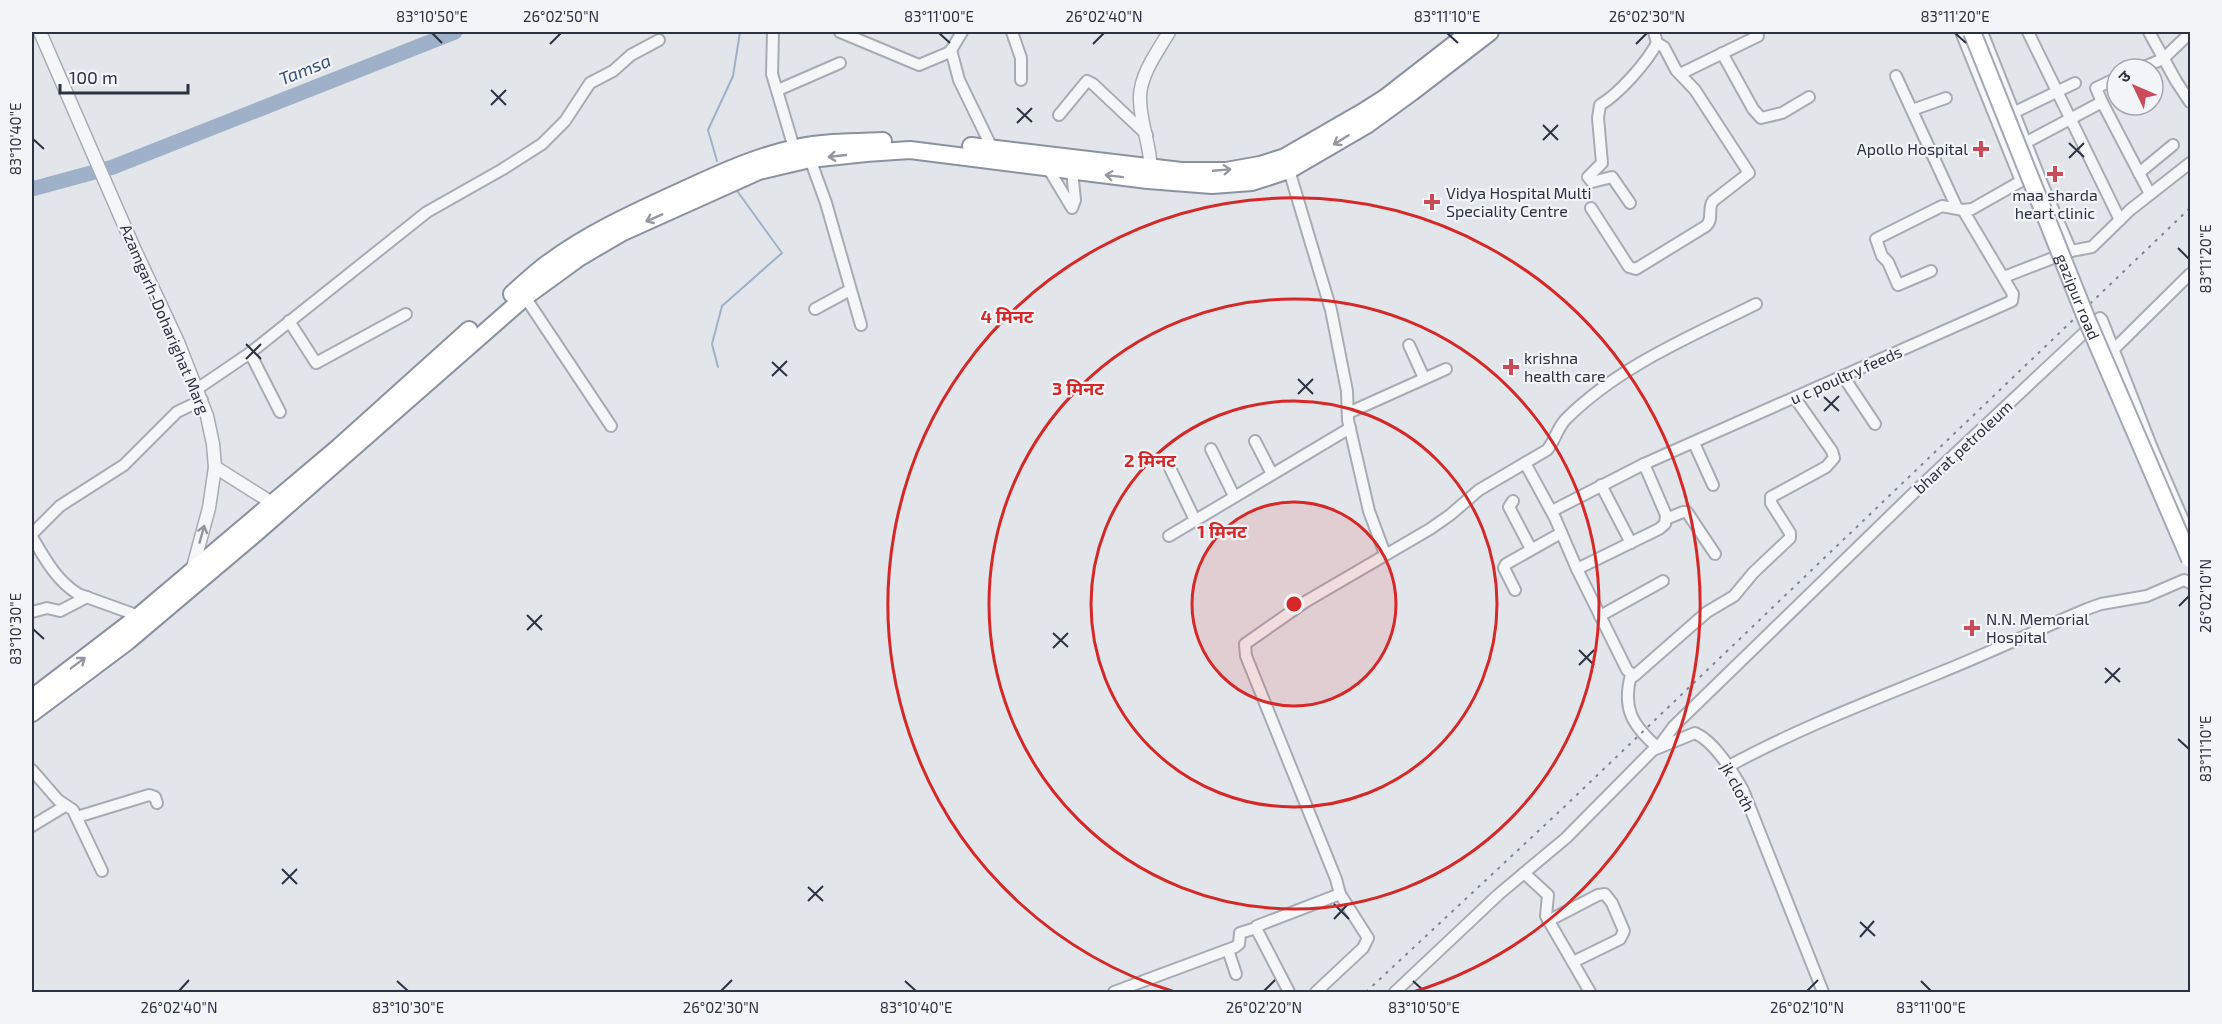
<svg xmlns="http://www.w3.org/2000/svg" width="2222" height="1024" viewBox="0 0 2222 1024" font-family="'Exo 2','Noto Sans Devanagari',sans-serif">
  <rect width="100%" height="100%" fill="#e2e5ea"/>
  <g fill="none" stroke-linecap="round" stroke-linejoin="round">
    <g stroke="#9fb1c9" stroke-width="2">
      <path d="M 717,161 L 708,130 L 733,76 L 740,32"/>
      <path d="M 718,367 L 712,344 L 722,306 L 782,253 L 735,188"/>
    </g>
    <path stroke="#9fb1c9" stroke-width="15" d="M 32,189 L 113,167 L 455,32"/>
    <defs>
      <g id="minor">
        <path d="M 773,32 L 772,74 L 794,148"/>
        <path d="M 840,32 L 919,65 L 950,52 L 962,32"/>
        <path d="M 1012,32 L 1021,58 L 1021,80"/>
        <path d="M 1961,32 L 2021,181"/>
        <path d="M 1982,32 L 2041,181 L 2071,251"/>
        <path d="M 2028,32 L 2120,220"/>
        <path d="M 2149,32 L 2176,81 L 2190,102"/>
        <path d="M 951,50 L 959,80 L 992,148"/>
        <path d="M 1722,53 L 1753,109 L 1761,118 L 1782,113 L 1809,97"/>
        <path d="M 2139,69 L 2163,59 L 2190,33"/>
        <path d="M 1680,74 L 1758,36"/>
        <path d="M 1896,76 L 1957,208"/>
        <path d="M 778,90 L 840,63"/>
        <path d="M 2102,102 L 2096,88 L 2117,78"/>
        <path d="M 1912,110 L 1946,98"/>
        <path d="M 2013,113 L 2075,83"/>
        <path d="M 1059,115 L 1087,81 L 1093,84 L 1147,135"/>
        <path d="M 2025,143 L 2102,102 L 2150,194"/>
        <path d="M 810,159 L 826,203 L 861,325"/>
        <path d="M 1048,168 L 1072,208 L 1075,200 L 1072,171"/>
        <path d="M 1289,170 L 1331,310 L 1347,391 L 1348,420 L 1369,511 L 1385,554"/>
        <path d="M 2139,173 L 2173,145"/>
        <path d="M 1630,203 L 1612,177 L 1592,182 L 1588,177 L 1602,163 L 1598,118 L 1600,105 C 1619,94 1647,62 1657,43 L 1654,32"/>
        <path d="M 1591,208 L 1629,267 L 1636,269 L 1706,226 C 1714,219 1707,209 1713,201 L 1749,173 L 1695,90 L 1676,70 L 1664,47 L 1657,43"/>
        <path d="M 1931,271 L 1898,285 L 1888,262 L 1882,256 L 1876,239 L 1942,206 L 1963,210 L 1972,209 L 2037,172"/>
        <path d="M 2004,277 L 2071,251 L 2092,247 L 2130,210 L 2190,163"/>
        <path d="M 525,297 L 611,426"/>
        <path d="M 815,309 L 850,290"/>
        <path d="M 289,321 L 316,363 L 406,314"/>
        <path d="M 1409,345 L 1424,378"/>
        <path d="M 2113,350 L 2190,274"/>
        <path d="M 250,353 L 280,412"/>
        <path d="M 1843,376 L 1875,424"/>
        <path d="M 197,389 L 250,353 L 427,212 L 503,169 L 542,144 L 565,121 L 590,83 L 613,71 L 631,55 L 659,40"/>
        <path d="M 1348,413 L 1446,369"/>
        <path d="M 1255,441 L 1272,474"/>
        <path d="M 1694,443 L 1713,485"/>
        <path d="M 1211,449 L 1234,496"/>
        <path d="M 1525,463 L 1555,518 L 1577,569 L 1627,670 L 1634,676 L 1707,612 L 1734,596 L 1753,573 L 1790,538 L 1790,533 L 1771,503 L 1771,497 L 1826,467 L 1834,458 L 1832,451 L 1795,398"/>
        <path d="M 1169,466 L 1195,520"/>
        <path d="M 1601,485 L 1631,543"/>
        <path d="M 1513,501 L 1509,507 L 1531,549"/>
        <path d="M 1552,511 L 1644,464 L 2012,301 L 2013,294 L 1963,210"/>
        <path d="M 1666,519 L 1683,512 L 1687,512 L 1715,554"/>
        <path d="M 32,534 L 60,506 L 124,465 L 177,412 L 202,400"/>
        <path d="M 1169,536 L 1350,428"/>
        <path d="M 32,537 C 45,559 56,580 78,594 L 139,616"/>
        <path d="M 1577,569 L 1659,529 L 1665,524 L 1666,515 L 1644,464"/>
        <path d="M 1515,590 L 1504,568 L 1506,564 L 1561,533"/>
        <path d="M 32,612 L 47,608 L 60,611 L 87,597"/>
        <path d="M 1600,616 L 1663,581"/>
        <path d="M 1631,675 C 1622,708 1632,725 1657,747"/>
        <path d="M 1660,745 L 1674,726 L 1925,482 L 2100,318 L 2102,320 L 2152,448 L 2190,536"/>
        <path d="M 1729,766 C 1797,729 1868,702 1939,673 C 1989,653 2037,630 2087,609 L 2101,604 L 2147,596 L 2184,580 L 2190,583"/>
        <path d="M 32,770 L 58,800 L 73,810 L 102,871"/>
        <path d="M 77,817 L 149,795 L 155,797 L 157,803"/>
        <path d="M 32,826 L 65,806"/>
        <path d="M 1524,873 L 1548,895 L 1546,916 L 1590,992"/>
        <path d="M 1548,921 L 1598,895 L 1605,894 L 1612,903 L 1624,931 L 1620,939 L 1573,962"/>
        <path d="M 1228,950 L 1236,974"/>
        <path d="M 1114,992 L 1235,947 L 1239,944 L 1240,933 L 1256,928"/>
        <path d="M 1289,992 L 1258,932 L 1257,926 L 1340,894"/>
        <path d="M 1316,992 L 1363,948 L 1368,938 L 1340,894 L 1336,879 L 1246,656 L 1245,644 L 1305,602 L 1430,529 L 1450,515 L 1479,490 L 1547,450 C 1555,441 1557,428 1566,419 C 1619,366 1690,337 1756,304"/>
        <path d="M 1395,992 L 1499,894 L 1566,838 L 1653,750 L 1695,733 C 1715,742 1732,771 1743,790 L 1823,992"/>
      </g>
      <g id="tertiary">
        <path d="M 40,32 L 134,248 L 178,342 L 207,416 L 213,444 L 215,467 L 209,508 L 192,571"/>
        <path d="M 1151,175 C 1152,148 1139,121 1140,96 C 1141,73 1158,51 1169,32"/>
        <path d="M 215,467 L 277,506"/>
      </g>
      <g id="trunk">
        <path d="M 971,146 L 1181,171 L 1226,171 L 1260,165 L 1285,157 L 1363,112 L 1385,98 L 1470,32"/>
        <path d="M 512,294 C 523,284 535,273 547,264 C 590,232 640,210 688,188 C 723,172 758,156 796,148 C 824,142 854,142 883,141"/>
        <path d="M 32,698 L 139,616 L 339,447 L 469,330"/>
        <path d="M 32,713 L 128,641 L 257,532 L 525,297 L 580,257 L 621,233 L 759,171 L 810,159 L 866,153 L 910,150 L 1148,180 L 1212,185 L 1252,182 L 1289,170 L 1368,124 L 1412,92 L 1490,32"/>
      </g>
    </defs>
    <use href="#minor" stroke="#a7acb4" stroke-width="14"/>
    <use href="#tertiary" stroke="#a7acb4" stroke-width="15"/>
    <use href="#trunk" stroke="#8a92a0" stroke-width="20"/>
    <use href="#minor" stroke="#f5f6f8" stroke-width="10"/>
    <use href="#tertiary" stroke="#f5f6f8" stroke-width="12"/>
    <use href="#trunk" stroke="#fff" stroke-width="16"/>
    <path stroke="#7c8493" stroke-width="2" stroke-dasharray="3 6" stroke-linecap="butt" d="M 1366,992 L 1562,809 L 2190,208"/>
    <defs>
      <g id="primary-bridge">
        <path id="s1" d="M 1972,32 L 2087,320 L 2190,559"/>
      </g>
    </defs>
    <use href="#primary-bridge" stroke="#a2a9b6" stroke-width="20" stroke-linecap="butt"/>
    <use href="#primary-bridge" stroke="#fff" stroke-width="16"/>
  </g>
  <defs><path id="oneway-shaft" d="M-6 0H5M1.5-3L5.5 0L1.5 3" fill="none" stroke-width="1.6" stroke-linecap="round" stroke-linejoin="round" transform="scale(1.5)"/></defs>
  <g stroke="#9598a0">
    <use href="#oneway-shaft" transform="translate(1341 140) rotate(148)"/>
    <use href="#oneway-shaft" transform="translate(837 156) rotate(174)"/>
    <use href="#oneway-shaft" transform="translate(1222 170) rotate(-5)"/>
    <use href="#oneway-shaft" transform="translate(1114 176) rotate(-173)"/>
    <use href="#oneway-shaft" transform="translate(654 218) rotate(156)"/>
    <use href="#oneway-shaft" transform="translate(78 663) rotate(-37)"/>
  </g>
  <use stroke="#90949d" href="#oneway-shaft" transform="translate(202 534) rotate(-74)"/>
  <path fill="none" stroke="#2b3242" stroke-width="2" d="M 432,33 L 442,43M 939,33 L 950,43M 1447,33 L 1458,43M 1955,33 L 1966,43M 550,44 L 561,33M 1093,44 L 1104,33M 1636,44 L 1647,33M 491,90 L 506,105M 491,105 L 506,90M 1017,108 L 1032,122M 1017,123 L 1032,108M 1543,125 L 1558,140M 33,139 L 44,149M 1543,140 L 1558,125M 2069,143 L 2084,157M 2069,158 L 2084,143M 2178,248 L 2189,259M 246,344 L 261,359M 246,359 L 261,344M 772,362 L 787,376M 772,376 L 787,361M 1298,379 L 1313,394M 1298,394 L 1313,379M 1824,397 L 1839,411M 1824,411 L 1839,396M 2179,606 L 2189,596M 527,615 L 542,630M 33,629 L 44,639M 527,630 L 542,615M 1053,633 L 1068,647M 1053,648 L 1068,633M 1579,650 L 1594,665M 1579,665 L 1594,650M 2105,668 L 2120,682M 2105,683 L 2120,668M 2178,739 L 2189,749M 282,869 L 297,884M 282,884 L 297,869M 808,887 L 823,901M 808,901 L 823,886M 1334,904 L 1349,919M 1334,919 L 1348,904M 1860,922 L 1875,936M 1860,937 L 1874,921M 397,981 L 408,991M 905,981 L 916,991M 1413,981 L 1424,991M 1921,981 L 1931,991M 179,991 L 189,980M 721,991 L 732,980M 1264,991 L 1275,980M 1807,991 L 1818,980"/>
  <circle cx="1294" cy="604" r="102" fill="#d62828" fill-opacity=".12"/>
  <g fill="none" stroke="#d62828" stroke-width="3">
    <circle cx="1294" cy="604" r="102"/>
    <circle cx="1294" cy="604" r="203"/>
    <circle cx="1294" cy="604" r="305"/>
    <path d="M1175 992A406 406 0 1 1 1413 992"/>
  </g>
  <g fill="#ca4c5a" stroke="#f2f4f7" stroke-width="2">
    <path d="M1978 140h6v6h6v6h-6v6h-6v-6h-6v-6h6z"/>
    <path d="M2052 165h6v6h6v6h-6v6h-6v-6h-6v-6h6z"/>
    <path d="M1429 193h6v6h6v6h-6v6h-6v-6h-6v-6h6z"/>
    <path d="M1508 358h6v6h6v6h-6v6h-6v-6h-6v-6h6z"/>
    <path d="M1969 619h6v6h6v6h-6v6h-6v-6h-6v-6h6z"/>
  </g>
  <g text-anchor="middle" stroke-width="4.5" stroke-linejoin="round" paint-order="stroke">
    <g font-size="16" fill="#2b3242" stroke="#f2f4f7" text-anchor="start">
      <text x="1968" y="155" text-anchor="end">Apollo Hospital</text>
      <text x="1446" y="199">Vidya Hospital Multi<tspan x="1446" dy="18">Speciality Centre</tspan></text>
      <text x="2055" y="201" text-anchor="middle">maa sharda<tspan x="2055" dy="18">heart clinic</tspan></text>
      <text x="1524" y="364">krishna<tspan x="1524" dy="18">health care</tspan></text>
      <text x="1986" y="625">N.N. Memorial<tspan x="1986" dy="18">Hospital</tspan></text>
    </g>
    <g font-size="16" fill="#2b3242" stroke="#f2f4f7">
      <text dy="6" stroke="none"><textPath href="#s1" startOffset="285">gazipur road</textPath></text>
      <text transform="translate(165 319) rotate(67)" y="6">Azamgarh-Doharighat Marg</text>
      <text transform="translate(1846 375) rotate(-24)" y="6">u c poultry feeds</text>
      <text transform="translate(1963 447) rotate(-43)" y="6">bharat petroleum</text>
      <text transform="translate(1738 787) rotate(62)" y="6">jk cloth</text>
    </g>
    <g font-size="18" font-style="italic" fill="#364f74" stroke="#f2f4f7">
      <text transform="translate(305 70) rotate(-22)" y="6">Tamsa</text>
    </g>
  </g>
  <circle cx="1294" cy="604" r="9" fill="#d62828" stroke="#f2f4f7" stroke-width="3"/>
  <g font-size="18" text-anchor="middle" font-weight="bold" fill="#d62828" stroke="#f2f4f7" stroke-width="4.5" stroke-linejoin="round" paint-order="stroke">
    <text x="1007" y="323">4 मिनट</text>
    <text x="1078" y="395">3 मिनट</text>
    <text x="1150" y="467">2 मिनट</text>
    <text x="1222" y="538">1 मिनट</text>
  </g>
  <rect width="2222" height="1024" fill="none" stroke="#f2f4f7" stroke-width="66"/>
  <g transform="translate(2135 87) rotate(314)"><circle r="28" fill="#f2f4f7" stroke="#a2a6af" stroke-width="1.5"/>
  <path d="M0-4.5L10 22L0 15L-10 22Z" fill="#ca4c5a"/>
  <text y="-9" font-size="16" font-weight="bold" text-anchor="middle" fill="#2b3242">उ</text>
  </g>
  <path d="M60 84v9h128v-9" fill="none" stroke="#2b3242" stroke-width="3"/>
  <text x="69" y="84" font-size="18" fill="#2b3242" stroke="#f2f4f7" stroke-width="4.5" paint-order="stroke">100 m</text>
  <rect x="33" y="33" width="2156" height="958" fill="none" stroke="#2b3242" stroke-width="2"/>
  <g font-size="15" text-anchor="middle" fill="#2b3242">
    <text x="432" y="22">83°10'50"E</text>
    <text x="561" y="22">26°02'50"N</text>
    <text x="939" y="22">83°11'00"E</text>
    <text x="1104" y="22">26°02'40"N</text>
    <text x="1447" y="22">83°11'10"E</text>
    <text x="1647" y="22">26°02'30"N</text>
    <text x="1955" y="22">83°11'20"E</text>
    <text transform="translate(16 139) rotate(-90)" y="5">83°10'40"E</text>
    <text transform="translate(2206 259) rotate(-90)" y="5">83°11'20"E</text>
    <text transform="translate(2206 596) rotate(-90)" y="5">26°02'10"N</text>
    <text transform="translate(16 629) rotate(-90)" y="5">83°10'30"E</text>
    <text transform="translate(2206 749) rotate(-90)" y="5">83°11'10"E</text>
    <text x="179" y="1013">26°02'40"N</text>
    <text x="408" y="1013">83°10'30"E</text>
    <text x="721" y="1013">26°02'30"N</text>
    <text x="916" y="1013">83°10'40"E</text>
    <text x="1264" y="1013">26°02'20"N</text>
    <text x="1424" y="1013">83°10'50"E</text>
    <text x="1807" y="1013">26°02'10"N</text>
    <text x="1931" y="1013">83°11'00"E</text>
  </g>
</svg>
